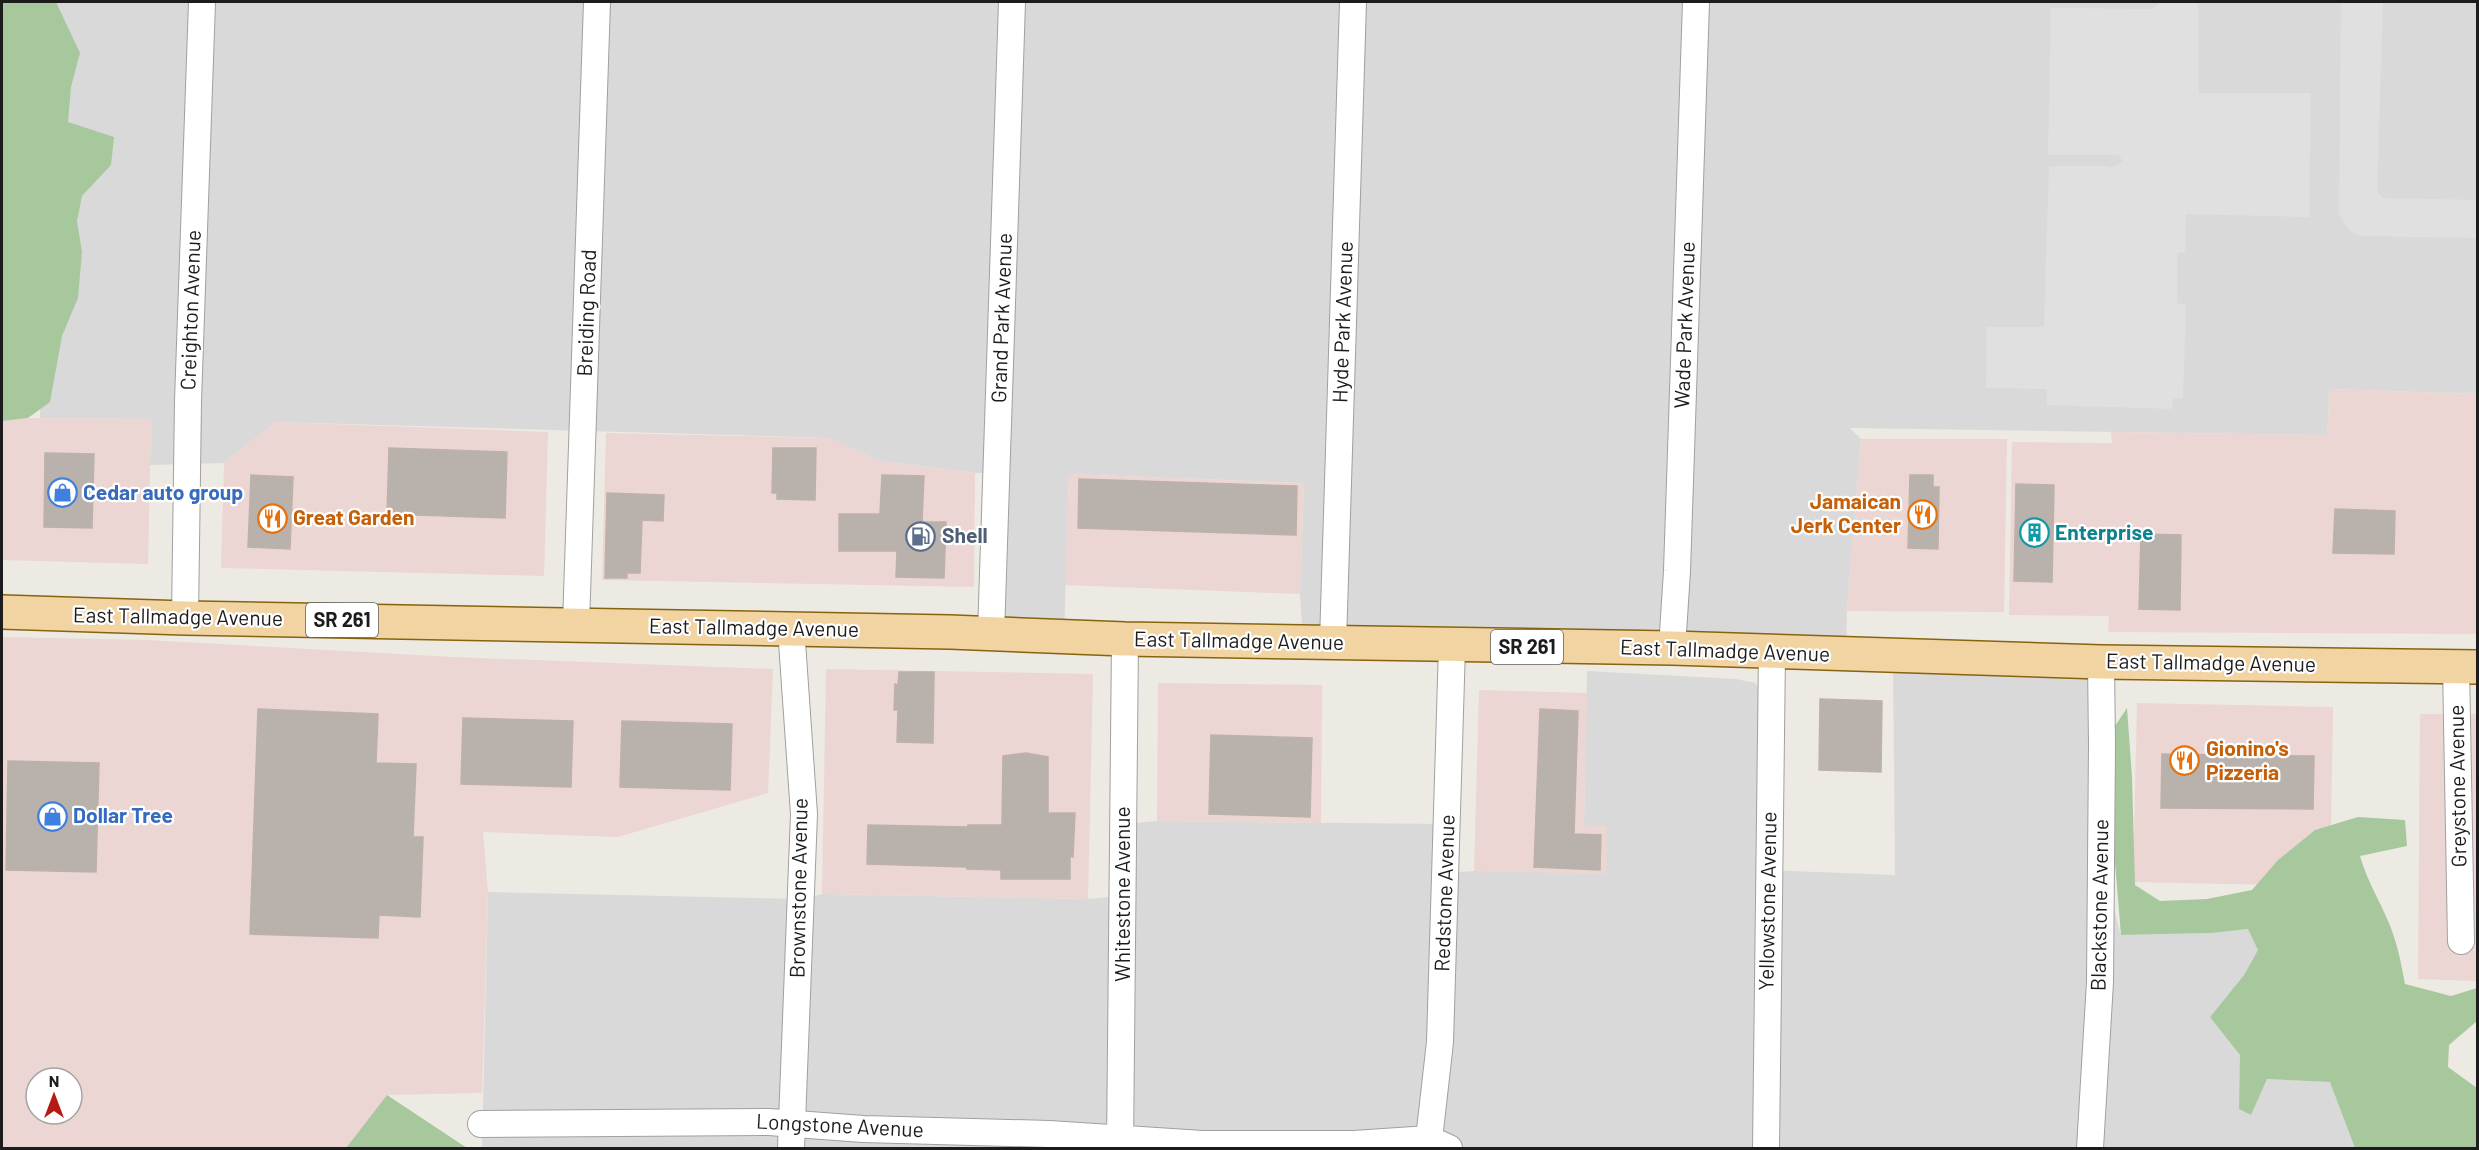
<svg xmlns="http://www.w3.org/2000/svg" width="2479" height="1150" viewBox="0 0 2479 1150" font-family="Barlow,sans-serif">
  <rect width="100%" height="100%" fill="#edeae3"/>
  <g fill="#dad9d9">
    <path d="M 50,2 L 2477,2 L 2477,394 L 2330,389 L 2327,435 L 1850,428 L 1861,439 L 1847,611 L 1846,654 L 1303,642 L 1300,594 L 1304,483 L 1069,474 L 1064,637 L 991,634 L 997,473 L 975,473 L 879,461 L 829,438 L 276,422 L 224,463 L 150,465 L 151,419 L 40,418 Z"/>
    <path d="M 1893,656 L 2101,662 L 2101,864 L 2121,935 L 2212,933 L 2248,929 L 2259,950 L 2244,975 L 2210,1017 L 2266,1079 L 2330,1082 L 2343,1114 L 2364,1148 L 482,1148 L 488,892 L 800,899 L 822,894 L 1088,899 L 1122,896 L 1123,824 L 1157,821 L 1447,824 L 1445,873 L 1474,871 L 1584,826 L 1587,671 L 1736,679 L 1755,683 L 1762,694 L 1762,870 L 1895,875 Z"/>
  </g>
  <g fill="#ecd6d4" fill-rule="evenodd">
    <path d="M 2330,389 L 2477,394 L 2477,634 L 2108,632 L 2109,616 L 2009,615 L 2012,442 L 2112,443 L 2111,432 L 2327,435 Z"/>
    <path d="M 28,418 L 151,419 L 148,564 L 2,560 L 2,421 Z"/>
    <path d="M 276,422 L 548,432 L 544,576 L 221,568 L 224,463 Z"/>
    <path d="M 606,433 L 830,438 L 879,461 L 975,473 L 974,587 L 602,580 Z"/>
    <path d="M 1861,439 L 2007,439 L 2004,612 L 1847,611 Z"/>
    <path d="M 1069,474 L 1304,483 L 1300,594 L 1065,585 Z"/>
    <path d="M 2,637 L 147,640 L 453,657 L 773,669 L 768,793 L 618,837 L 483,832 L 488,892 L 482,1093 L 387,1095 L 346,1148 L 2,1148 ZM 36,1078 L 72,1078 L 72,1114 L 36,1114 Z"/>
    <path d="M 826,669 L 1093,674 L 1088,899 L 822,894 Z"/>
    <path d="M 1158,683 L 1322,685 L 1321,823 L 1157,821 Z"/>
    <path d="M 1479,690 L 1587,693 L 1584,825 L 1607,826 L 1606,874 L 1474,871 Z"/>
    <path d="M 2137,703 L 2333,707 L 2330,886 L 2133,882 Z"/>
    <path d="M 2420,714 L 2477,714 L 2477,981 L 2418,979 Z"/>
  </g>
  <g fill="#a7c89c">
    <path d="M 2,2 L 56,2 L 80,53 L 71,87 L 68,122 L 114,137 L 111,165 L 82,196 L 77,221 L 82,252 L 78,298 L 62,336 L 50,402 L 28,418 L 2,421 Z"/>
    <path d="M 2127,708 L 2132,777 L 2135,885 L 2160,901 L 2207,899 L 2252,890 L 2278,860 L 2315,830 L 2358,817 L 2405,820 L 2407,846 L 2360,856 C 2368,883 2378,897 2388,921 C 2397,941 2401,963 2405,984 L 2451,996 L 2477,988 L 2477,1021 L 2449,1045 L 2448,1067 L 2477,1088 L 2477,1148 L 2355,1148 L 2330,1082 L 2267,1079 L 2251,1115 L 2239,1109 L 2240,1055 L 2210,1017 L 2244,975 L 2258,950 L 2248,929 L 2212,933 L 2121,935 L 2105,741 Z"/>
    <path d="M 387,1095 L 467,1148 L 346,1148 Z"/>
  </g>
  <g fill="#e0e0e0">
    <path d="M 2160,2 L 2198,2 L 2199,93 L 2311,93 L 2309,217 L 2186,214 L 2185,252 L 2177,253 L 2177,303 L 2186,305 L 2183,398 L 2173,399 L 2172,409 L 2047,405 L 2047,389 L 1986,388 L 1987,327 L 2044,327 L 2049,166 L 2110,166 L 2111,168 L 2123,161 L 2118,155 L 2048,155 L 2051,8 L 2152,9 Z"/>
    <path d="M 2341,2 L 2383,2 L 2377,192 L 2384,198 L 2477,200 L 2477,238 L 2359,236 L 2349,230 L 2339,214 Z"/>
  </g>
  <g fill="#b9b2ac" stroke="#bdb2a7" stroke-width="1.5">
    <path d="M 389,448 L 507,452 L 505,518 L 387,514 Z"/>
    <path d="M 773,448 L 816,448 L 815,500 L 777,499 L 777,493 L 772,493 Z"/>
    <path d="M 45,453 L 94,454 L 92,528 L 44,527 Z"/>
    <path d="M 251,475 L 293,477 L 290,549 L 248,547 Z"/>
    <path d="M 882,475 L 924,476 L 922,522 L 946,522 L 944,578 L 896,577 L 897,551 L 839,551 L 839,514 L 880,514 Z"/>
    <path d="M 1910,475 L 1933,475 L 1933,487 L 1939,487 L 1938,549 L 1908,548 Z"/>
    <path d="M 1079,479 L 1297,486 L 1296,535 L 1078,528 Z"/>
    <path d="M 2016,484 L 2054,485 L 2052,582 L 2014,581 Z"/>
    <path d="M 607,493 L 664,495 L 663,521 L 642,520 L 640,573 L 627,573 L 627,578 L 605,578 Z"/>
    <path d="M 2335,509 L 2395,511 L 2394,554 L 2333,553 Z"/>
    <path d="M 2141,534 L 2181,535 L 2180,610 L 2139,609 Z"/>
    <path d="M 899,672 L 934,672 L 933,743 L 897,742 L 898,710 L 894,710 L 895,684 L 898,685 Z"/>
    <path d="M 1820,699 L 1882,701 L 1881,772 L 1819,770 Z"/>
    <path d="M 258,709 L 378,714 L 376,763 L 416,764 L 413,837 L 423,837 L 420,917 L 379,915 L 378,938 L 250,934 Z"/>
    <path d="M 1540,709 L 1578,711 L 1574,834 L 1601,835 L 1600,870 L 1534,867 Z"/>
    <path d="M 463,718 L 573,721 L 571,787 L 461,784 Z"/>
    <path d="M 622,721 L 732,724 L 730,790 L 620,787 Z"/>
    <path d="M 1211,735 L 1312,738 L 1310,817 L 1209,814 Z"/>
    <path d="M 1026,753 L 1048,757 L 1048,813 L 1075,813 L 1073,857 L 1070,856 L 1070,879 L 1001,879 L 1001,870 L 967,869 L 966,867 L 867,864 L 868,825 L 968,827 L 968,825 L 1002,825 L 1003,756 Z"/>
    <path d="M 2162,754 L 2314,756 L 2313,809 L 2161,808 Z"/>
    <path d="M 8,761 L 99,763 L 96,872 L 6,870 Z"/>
  </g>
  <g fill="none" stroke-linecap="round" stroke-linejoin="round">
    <defs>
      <g id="minor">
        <path d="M 185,618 L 188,401 L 202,2"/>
        <path d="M 576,624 L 597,2"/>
        <path d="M 991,634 L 1012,2"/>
        <path d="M 1333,642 L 1353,2"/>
        <path d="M 1672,648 L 1677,571 L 1696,2"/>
        <path d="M 2456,666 L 2461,941"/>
        <path d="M 481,1124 L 769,1122 L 863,1129 L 1049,1134 L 1202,1144 L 1354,1144 L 1429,1139 L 1449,1148"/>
        <path d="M 1429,1139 L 1440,1042 L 1452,646"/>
        <path d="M 791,1148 L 804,814 L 791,628"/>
        <path d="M 1120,1148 L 1125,639"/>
        <path d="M 1766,1148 L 1772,652"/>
        <path d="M 2090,1148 L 2100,982 L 2102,745 L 2101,662"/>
      </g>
      <path id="major" d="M 2,612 L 185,618 L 950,632 L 1125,639 L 1672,648 L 2101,662 L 2478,667"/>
    </defs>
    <use href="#minor" stroke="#a0a0a0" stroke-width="28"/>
    <use href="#major" stroke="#86640e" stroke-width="36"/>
    <use href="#minor" stroke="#fff" stroke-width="26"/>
    <use href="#major" stroke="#f2d4a3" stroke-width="33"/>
  </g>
  <defs>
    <symbol id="shop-ring" viewBox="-11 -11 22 22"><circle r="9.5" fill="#fff" stroke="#3f7fe0" stroke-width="1.5"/><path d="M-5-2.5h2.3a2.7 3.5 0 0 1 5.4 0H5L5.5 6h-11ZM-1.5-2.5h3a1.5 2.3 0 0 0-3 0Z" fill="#3f7fe0"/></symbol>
    <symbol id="restaurant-ring" viewBox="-11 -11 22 22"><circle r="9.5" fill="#fff" stroke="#e8710a" stroke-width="1.5"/><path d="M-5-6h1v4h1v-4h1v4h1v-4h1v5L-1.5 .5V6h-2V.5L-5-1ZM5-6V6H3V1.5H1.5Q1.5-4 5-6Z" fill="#e8710a"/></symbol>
    <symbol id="building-ring" viewBox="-11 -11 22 22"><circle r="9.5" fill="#fff" stroke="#0f9aa8" stroke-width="1.5"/><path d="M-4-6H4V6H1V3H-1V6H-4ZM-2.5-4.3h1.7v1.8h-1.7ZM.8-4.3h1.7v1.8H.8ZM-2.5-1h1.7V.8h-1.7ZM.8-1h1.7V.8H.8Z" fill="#0f9aa8"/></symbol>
    <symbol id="fuel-ring" viewBox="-11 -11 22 22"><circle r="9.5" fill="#fff" stroke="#5c6f8a" stroke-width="1.5"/><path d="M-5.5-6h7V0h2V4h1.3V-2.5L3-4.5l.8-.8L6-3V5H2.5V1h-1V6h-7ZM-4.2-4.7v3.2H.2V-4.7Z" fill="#5c6f8a"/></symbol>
  </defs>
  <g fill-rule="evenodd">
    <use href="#shop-ring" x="46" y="476" width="33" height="33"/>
    <use href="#restaurant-ring" x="1906" y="498" width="33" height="33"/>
    <use href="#restaurant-ring" x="256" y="502" width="33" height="33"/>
    <use href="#building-ring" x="2018" y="516" width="33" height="33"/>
    <use href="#fuel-ring" x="904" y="520" width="33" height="33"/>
    <use href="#restaurant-ring" x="2168" y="744" width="33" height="33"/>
    <use href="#shop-ring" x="36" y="800" width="33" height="33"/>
  </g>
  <g text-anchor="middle" stroke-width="4.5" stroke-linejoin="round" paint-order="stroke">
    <g fill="#fff" stroke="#606060" stroke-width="1.5">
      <rect x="306" y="603" width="72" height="34" rx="4.5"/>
      <rect x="1491" y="630" width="72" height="34" rx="4.5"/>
    </g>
    <g font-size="20" font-weight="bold" fill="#1c1c1c">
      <text x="342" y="627">SR 261</text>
      <text x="1527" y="654">SR 261</text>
    </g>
    <g font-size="21" fill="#1c1c1c" stroke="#fff">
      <text transform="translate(191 310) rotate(-88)" y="7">Creighton Avenue</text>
      <text transform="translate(587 313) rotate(-88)" y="7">Breiding Road</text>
      <text transform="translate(1002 318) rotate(-88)" y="7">Grand Park Avenue</text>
      <text transform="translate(1343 322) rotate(-88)" y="7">Hyde Park Avenue</text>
      <text transform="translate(1685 325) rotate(-88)" y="7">Wade Park Avenue</text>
      <text transform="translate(178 617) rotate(1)" y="7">East Tallmadge Avenue</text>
      <text transform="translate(754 628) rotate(1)" y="7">East Tallmadge Avenue</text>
      <text transform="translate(1239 641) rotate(1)" y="7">East Tallmadge Avenue</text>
      <text transform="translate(1725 651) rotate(2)" y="7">East Tallmadge Avenue</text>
      <text transform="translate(2211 663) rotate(1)" y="7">East Tallmadge Avenue</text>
      <text transform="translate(2458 786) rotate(-91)" y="7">Greystone Avenue</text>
      <text transform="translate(799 888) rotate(-89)" y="7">Brownstone Avenue</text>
      <text transform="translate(1445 893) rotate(-88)" y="7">Redstone Avenue</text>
      <text transform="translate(1123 894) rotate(-90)" y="7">Whitestone Avenue</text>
      <text transform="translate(1768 901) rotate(-89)" y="7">Yellowstone Avenue</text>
      <text transform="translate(2100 905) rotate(-89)" y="7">Blackstone Avenue</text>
      <text transform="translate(840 1126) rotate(3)" y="7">Longstone Avenue</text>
    </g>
    <g font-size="21" font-weight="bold" fill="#366cbe" stroke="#fff" text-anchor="start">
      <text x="83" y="500">Cedar auto group</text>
      <text x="73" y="823">Dollar Tree</text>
    </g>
    <g font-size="21" font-weight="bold" fill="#c56008" stroke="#fff" text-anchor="start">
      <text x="1901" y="509" text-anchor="end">Jamaican<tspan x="1901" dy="24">Jerk Center</tspan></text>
      <text x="293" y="525">Great Garden</text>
      <text x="2206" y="756">Gionino's<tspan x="2206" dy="24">Pizzeria</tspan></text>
    </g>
    <g font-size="21" font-weight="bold" fill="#0d838f" stroke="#fff" text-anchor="start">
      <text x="2055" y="540">Enterprise</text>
    </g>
    <g font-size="21" font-weight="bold" fill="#4e5e75" stroke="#fff" text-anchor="start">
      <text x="942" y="543">Shell</text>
    </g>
  </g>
  <rect width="2479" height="1150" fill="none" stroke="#1c1c1c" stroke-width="6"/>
  <g transform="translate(54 1096)"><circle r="28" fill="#ffffff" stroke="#a4a4a4" stroke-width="1.5"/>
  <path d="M0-4.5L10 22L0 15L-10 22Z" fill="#b51b13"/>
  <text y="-9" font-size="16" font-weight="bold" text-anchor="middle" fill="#1c1c1c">N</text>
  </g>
</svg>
